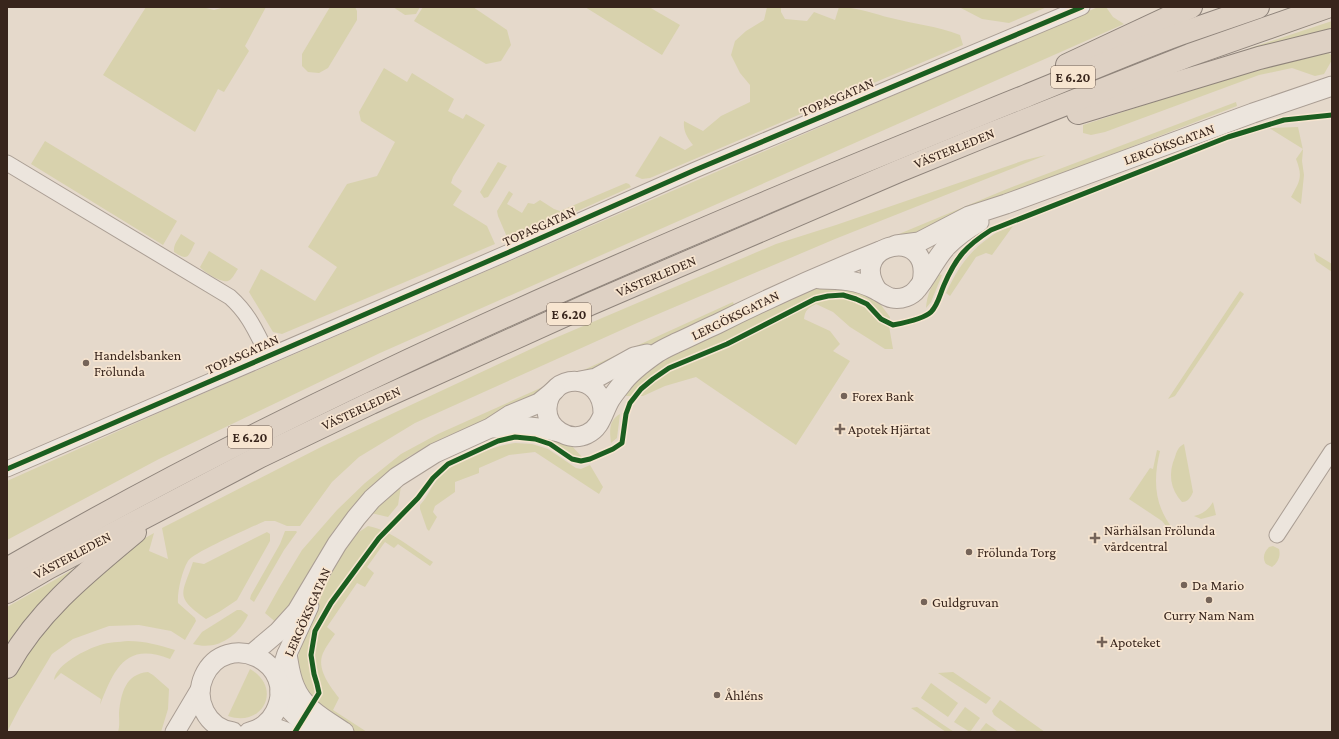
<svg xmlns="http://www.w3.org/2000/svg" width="1339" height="739" viewBox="0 0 1339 739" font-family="'Crimson Pro',serif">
  <rect width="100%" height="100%" fill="#e5d9cb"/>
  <g fill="#d8d2ad">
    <path d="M 146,7 L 202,7 L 214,10 L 225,7 L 266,7 L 245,46 L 249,51 L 224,92 L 218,89 L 195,132 L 103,75 Z"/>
    <path d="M 330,7 L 355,7 L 357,11 L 357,20 L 328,68 L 319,73 L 308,72 L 302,66 L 302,54 Z"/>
    <path d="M 393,7 L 420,7 L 416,14 L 405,15 Z"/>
    <path d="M 423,7 L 473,7 L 507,30 L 511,45 L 501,61 L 486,64 L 414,21 Z"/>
    <path d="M 585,7 L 649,7 L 680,25 L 662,55 Z"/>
    <path d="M 767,7 L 781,7 L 781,12 L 785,19 L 807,21 L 814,12 L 835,20 L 839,7 C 857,7 874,14 891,18 C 914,24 938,26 960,35 L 963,45 L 650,178 L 642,179 L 635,176 L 660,136 L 685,150 L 693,145 C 687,137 683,131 684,121 L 703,131 L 721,116 L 750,102 L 750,85 L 740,73 L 731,55 L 735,41 L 746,31 L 764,20 Z"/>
    <path d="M 959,7 L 1047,7 L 1009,23 L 982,19 Z"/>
    <path d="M 1098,7 L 1106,7 L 1113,17 L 1124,24 L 380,353 L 159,459 L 7,540 L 7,481 L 163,411 Z"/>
    <path d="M 1332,21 L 1332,33 L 1252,53 L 1250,48 Z"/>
    <path d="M 1327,51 L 1331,55 L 1332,60 L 1324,74 L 1315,76 L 1292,68 L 1259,75 L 1105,132 L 1091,135 L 1083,133 L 1083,125 L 1209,84 Z"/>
    <path d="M 384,68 L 407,82 L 412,73 L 454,99 L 448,111 L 463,119 L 466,114 L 485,125 L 453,177 L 451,183 L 462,191 L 453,205 L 487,226 L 495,244 L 282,334 L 273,332 L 249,292 L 261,269 L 315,301 L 337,267 L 308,247 L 347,184 L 377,176 L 395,142 L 361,121 L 359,112 Z"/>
    <path d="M 1236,102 L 1237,106 L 967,210 L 945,222 L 901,239 L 899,234 L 1007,189 Z"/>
    <path d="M 1298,127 L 1303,150 L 1302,161 L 1304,175 L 1301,204 L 1291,197 C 1300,181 1303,177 1296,159 L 1303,149 L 1269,128 Z"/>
    <path d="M 45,141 L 177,221 L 163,245 L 31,164 Z"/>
    <path d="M 1046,155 L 835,239 L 637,323 L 415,423 L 359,457 L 332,482 L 300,526 L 287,526 L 275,521 L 265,521 C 252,527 194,552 188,561 C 182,571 177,592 178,603 L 195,618 L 196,621 L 185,640 L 171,631 L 139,625 L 109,626 L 73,639 L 52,654 L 20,707 L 7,732 L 7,678 L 24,648 L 124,550 L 154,533 L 149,551 L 168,559 L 162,528 L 323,446 L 548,341 L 776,244 L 836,225 L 1025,160 Z"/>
    <path d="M 498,162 L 507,166 L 488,197 L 484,198 L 480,192 Z"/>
    <path d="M 626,183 L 629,184 L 631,187 L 515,239 L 507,237 L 498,216 L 497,211 L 509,191 L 513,194 L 507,204 L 522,213 L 528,203 L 534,204 L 540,200 L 554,209 L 560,211 Z"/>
    <path d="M 1013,226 L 992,255 L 986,253 L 976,257 L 950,296 L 946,293 C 957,270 968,252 990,237 C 996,232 1005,229 1013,226 Z"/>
    <path d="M 181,234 L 195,243 C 188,256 189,262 174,252 C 173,245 178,240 181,234 Z"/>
    <path d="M 209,251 L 238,269 C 235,273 232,280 228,281 C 221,283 204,272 200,267 Z"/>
    <path d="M 1314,253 L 1332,264 L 1332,272 L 1316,261 Z"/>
    <path d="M 938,274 L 942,275 L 931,302 L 926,308 C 927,294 932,285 938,274 Z"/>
    <path d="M 834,284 L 875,297 L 890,317 L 889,326 L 893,349 L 885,349 L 850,327 L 833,312 L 816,304 C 808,308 805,310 804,319 L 830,331 L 840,344 L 833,351 L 850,361 L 796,445 L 696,377 L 665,386 L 643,396 L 620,396 L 631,383 L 665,358 L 818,287 Z"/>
    <path d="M 1240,291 L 1244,294 L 1175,396 L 1168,399 Z"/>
    <path d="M 733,302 L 735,307 L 637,351 L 594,373 L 577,373 Z"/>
    <path d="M 545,386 L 547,390 L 533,399 L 443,438 L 408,457 L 369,489 L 332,533 L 307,583 L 278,624 L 265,613 L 279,588 L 302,550 L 337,510 L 365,483 L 401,454 L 438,434 Z"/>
    <path d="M 620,414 L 617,438 L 611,443 C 610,431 608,421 620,414 Z"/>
    <path d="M 542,437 L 569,443 L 582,457 L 574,457 L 555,443 Z"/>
    <path d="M 515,443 L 532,444 L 548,449 L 576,468 L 581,469 L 590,465 L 603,487 L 599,494 L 535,452 L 509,455 L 479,468 L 479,473 L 455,482 L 455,492 L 435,506 L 433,512 L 437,517 L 429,531 L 427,529 L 420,509 L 420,505 C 428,497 431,486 439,477 C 454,461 493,446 515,443 Z"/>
    <path d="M 1184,444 L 1193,492 C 1191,497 1188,502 1182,502 C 1170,489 1168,473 1175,457 C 1177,451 1178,447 1184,444 Z"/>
    <path d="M 1157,450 L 1160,451 C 1153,480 1154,505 1173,529 L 1171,532 L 1162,521 L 1129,499 L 1150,468 L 1153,469 Z"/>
    <path d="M 401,486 L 398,505 L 388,517 L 371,513 L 392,493 Z"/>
    <path d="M 1213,502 L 1216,515 L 1201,519 L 1194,516 C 1203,514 1208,510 1213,502 Z"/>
    <path d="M 368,526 C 391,530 414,550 433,562 L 430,566 L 398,544 L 394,548 L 385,542 L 367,567 L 374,573 L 365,587 L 357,583 L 327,627 L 335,634 C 331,640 326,646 323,653 C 316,669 330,686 339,698 L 333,710 L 367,732 L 352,732 L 319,709 L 299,682 L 298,658 L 301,642 L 311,615 L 344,548 L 356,534 Z"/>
    <path d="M 285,531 L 296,531 L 297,532 L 284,550 L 254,602 L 250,599 L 251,595 L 280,544 Z"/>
    <path d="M 267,532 L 270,534 L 270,541 L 237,600 L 219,612 L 206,619 C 174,596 182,595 193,562 L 204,564 Z"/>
    <path d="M 1273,546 L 1279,549 C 1281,556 1278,563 1272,567 L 1266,564 C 1262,558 1264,552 1269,547 Z"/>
    <path d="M 79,566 L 7,648 L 7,607 Z"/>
    <path d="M 237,610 L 241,610 L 248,615 C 238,636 218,651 193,644 L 202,632 Z"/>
    <path d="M 128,641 C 145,641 159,645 175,650 L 170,659 C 125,641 114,670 100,705 L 101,699 L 61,673 L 54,680 C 56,664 87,649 100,645 C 109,642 119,642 128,641 Z"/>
    <path d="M 250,669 C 283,688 263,728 228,716 Z"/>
    <path d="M 148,672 L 153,675 L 169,689 L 168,709 L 161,732 L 118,732 C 120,726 119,720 119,713 C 121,694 125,674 148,672 Z"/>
    <path d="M 953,672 L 991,698 L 986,704 L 938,673 Z"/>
    <path d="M 931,683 L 958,703 L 948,717 L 921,698 Z"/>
    <path d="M 1000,700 L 1045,732 L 1018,732 L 994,715 L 992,711 Z"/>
    <path d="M 917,707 L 954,732 L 946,732 L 911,708 Z"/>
    <path d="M 965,707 L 980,718 L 970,732 L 954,722 Z"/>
    <path d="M 986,723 L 999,732 L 979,732 Z"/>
  </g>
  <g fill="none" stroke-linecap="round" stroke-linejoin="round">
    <defs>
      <g id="minor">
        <path d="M 7,163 L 230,297 C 250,315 256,332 268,355"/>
        <path d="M 7,469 L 507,253 L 695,170 L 1082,7"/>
        <path d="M 1277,535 L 1332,451"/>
      </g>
      <g id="tertiary">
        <path d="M 896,245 L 919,242 L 969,216 L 1006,204 L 1253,113 L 1332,86"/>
        <path d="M 820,279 C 839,279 858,280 876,290 C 882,293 886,297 892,298 C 901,300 912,296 917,289 C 928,276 935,259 947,246 C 957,236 967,229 979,222"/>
        <path d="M 877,290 C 846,242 934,225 922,282"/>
        <path d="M 580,381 L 596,378 L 634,357 L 647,354"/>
        <path d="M 603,414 C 604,371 549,372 547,408 C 546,428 569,443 587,434 C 601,428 603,412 610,400 C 613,395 617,390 621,385 C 630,372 644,362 657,353 C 663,349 670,346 676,343 C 690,337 703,330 717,324 C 771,297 825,273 880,251"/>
        <path d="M 494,428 C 516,425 537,426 559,432"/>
        <path d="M 252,654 L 278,632 L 297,611 L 337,544 L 356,518 L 372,499 L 397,477 L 435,453 L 490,428 L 510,415 L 539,403 L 555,390"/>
        <path d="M 287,654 C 289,665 290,676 295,687 C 303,708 326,720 344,732"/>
        <path d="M 278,679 L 287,654 L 309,606"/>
        <path d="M 280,692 L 290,710 L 301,721 L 318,732"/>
        <path d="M 254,731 L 275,728 L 286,732"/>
        <path d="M 175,732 L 200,690"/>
        <path d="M 233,732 C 207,728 193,700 204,676 C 226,628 300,662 275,712 C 270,722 260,730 249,732"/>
      </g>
      <g id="trunk">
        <path d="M 1067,65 L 1191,7"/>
        <path d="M 1078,113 L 1259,58 L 1332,40"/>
        <path d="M 7,569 C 248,429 502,314 758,206 C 847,168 937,132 1026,96 C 1078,75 1128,53 1180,34 C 1206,25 1232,16 1258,7"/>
        <path d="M 7,592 L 48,568 L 261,456 L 371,403 L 590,304 L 899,171 L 980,138 L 1190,55 L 1327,7"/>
        <path d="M 7,667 C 38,611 87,572 135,532"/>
      </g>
    </defs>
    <use href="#minor" stroke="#aa9e94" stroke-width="17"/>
    <use href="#tertiary" stroke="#aa9e94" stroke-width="21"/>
    <use href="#trunk" stroke="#8f847b" stroke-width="24"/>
    <use href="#minor" stroke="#ece5dd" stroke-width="15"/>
    <use href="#tertiary" stroke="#ece5dd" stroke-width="19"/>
    <use href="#trunk" stroke="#ded1c4" stroke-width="22"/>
    <defs>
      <g id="cycleway">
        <path d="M 7,469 L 507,253 L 695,170 L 1082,7"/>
        <path d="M 295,732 L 319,693 L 317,684 L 314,674 L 311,655 L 315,631 L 331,603 L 379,538 L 418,498 L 433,478 L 448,464 L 498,441 L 515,437 L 535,439 L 550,444 L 572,459 L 581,461 L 590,459 L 613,449 L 622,443 L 626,414 L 630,403 L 641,389 L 653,379 L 669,368 L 727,344 L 815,299 L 828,296 L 843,295 L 856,299 L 867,304 L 881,319 L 893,325 C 903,323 924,319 931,312 C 938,305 940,294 944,285 C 956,257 966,246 991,230 L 1228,137 L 1284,120 L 1332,115"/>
      </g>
    </defs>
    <use href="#cycleway" stroke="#f7e5d0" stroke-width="8"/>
    <use href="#cycleway" stroke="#1b5e20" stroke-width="5"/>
  </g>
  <g fill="#756459" stroke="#f7e5d0" stroke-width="1.5">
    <circle cx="86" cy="363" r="4"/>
    <circle cx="844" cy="396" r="4"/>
    <path d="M838 423h4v4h4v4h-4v4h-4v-4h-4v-4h4z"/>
    <path d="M1093 532h4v4h4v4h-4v4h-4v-4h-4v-4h4z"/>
    <circle cx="969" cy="552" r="4"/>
    <circle cx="1184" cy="585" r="4"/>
    <circle cx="1209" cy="600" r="4"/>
    <circle cx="924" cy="602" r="4"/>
    <path d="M1100 636h4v4h4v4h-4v4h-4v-4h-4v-4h4z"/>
    <circle cx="717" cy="695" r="4"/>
  </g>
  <g text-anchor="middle" stroke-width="3.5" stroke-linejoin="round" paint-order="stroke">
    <g fill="#f7e5d0" stroke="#715f52" stroke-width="1">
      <rect x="1051" y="66" width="44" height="22" rx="3"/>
      <rect x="547" y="303" width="44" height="22" rx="3"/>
      <rect x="228" y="426" width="44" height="22" rx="3"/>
    </g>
    <g font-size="13" font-weight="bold" fill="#38251c">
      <text x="1073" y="82">E 6.20</text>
      <text x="569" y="319">E 6.20</text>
      <text x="250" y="442">E 6.20</text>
    </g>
    <g font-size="14" fill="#38251c" stroke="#f7e5d0">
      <text transform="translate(837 97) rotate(-23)" y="5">TOPASGATAN</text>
      <text transform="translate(1169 144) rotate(-20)" y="5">LERGÖKSGATAN</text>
      <text transform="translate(954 148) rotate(-22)" y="5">VÄSTERLEDEN</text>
      <text transform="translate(539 226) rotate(-24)" y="5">TOPASGATAN</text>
      <text transform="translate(656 276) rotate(-23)" y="5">VÄSTERLEDEN</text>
      <text transform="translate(735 315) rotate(-26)" y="5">LERGÖKSGATAN</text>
      <text transform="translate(242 354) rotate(-24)" y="5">TOPASGATAN</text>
      <text transform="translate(361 408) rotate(-25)" y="5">VÄSTERLEDEN</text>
      <text transform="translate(72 555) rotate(-28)" y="5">VÄSTERLEDEN</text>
      <text transform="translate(307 612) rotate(-66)" y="5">LERGÖKSGATAN</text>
    </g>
    <g font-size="14" fill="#38251c" stroke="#f7e5d0" text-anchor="start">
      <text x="94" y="360">Handelsbanken<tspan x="94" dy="16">Frölunda</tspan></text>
      <text x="852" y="401">Forex Bank</text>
      <text x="848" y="434">Apotek Hjärtat</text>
      <text x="1104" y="535">Närhälsan Frölunda<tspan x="1104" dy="16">vårdcentral</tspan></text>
      <text x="977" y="557">Frölunda Torg</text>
      <text x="1192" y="590">Da Mario</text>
      <text x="932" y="607">Guldgruvan</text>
      <text x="1209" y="620" text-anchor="middle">Curry Nam Nam</text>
      <text x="1110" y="647">Apoteket</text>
      <text x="725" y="700">Åhléns</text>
    </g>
  </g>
  <rect width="1339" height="739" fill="none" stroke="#38251c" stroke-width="16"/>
</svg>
